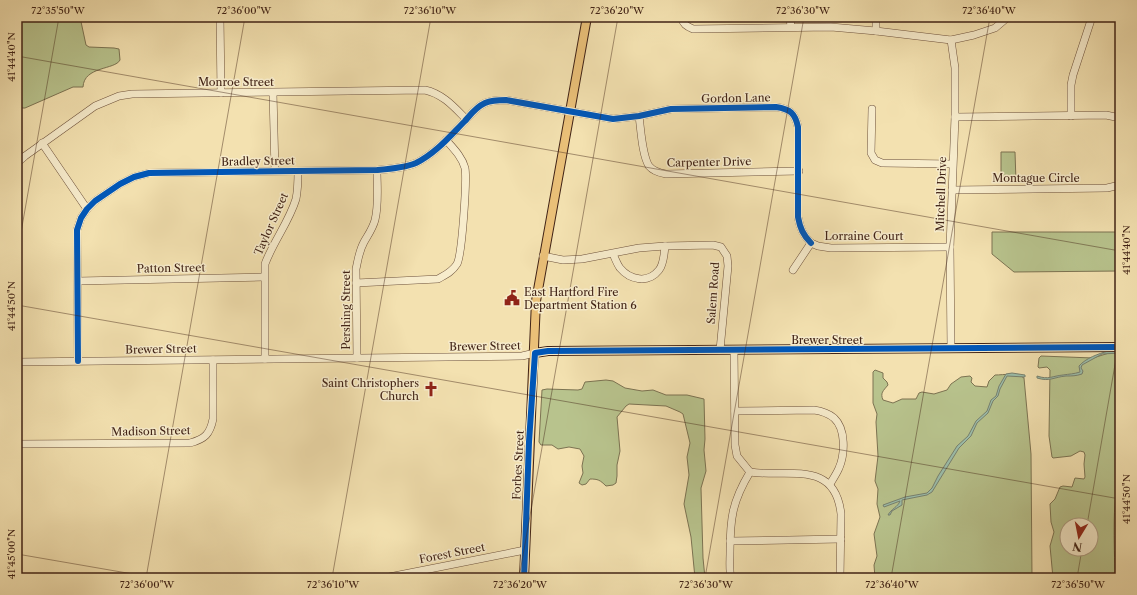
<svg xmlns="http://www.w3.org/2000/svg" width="1137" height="595" viewBox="0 0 1137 595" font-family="'Libre Caslon Text',serif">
  <rect width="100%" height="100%" fill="#f3e1b0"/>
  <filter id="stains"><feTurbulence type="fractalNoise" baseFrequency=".005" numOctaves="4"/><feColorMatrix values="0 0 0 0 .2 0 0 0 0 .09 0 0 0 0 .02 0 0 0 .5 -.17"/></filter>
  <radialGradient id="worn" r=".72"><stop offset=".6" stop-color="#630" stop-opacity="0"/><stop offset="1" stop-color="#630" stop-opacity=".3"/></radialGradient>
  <g fill="#b8c38d" stroke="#7c7352" fill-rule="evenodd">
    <path d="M 17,17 L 80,17 L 86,45 L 89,47 L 114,48 L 119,49 L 120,60 C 115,70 84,66 83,87 L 73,87 L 25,108 L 17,108 Z"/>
    <path d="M 1001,152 L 1015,152 L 1016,182 L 1001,182 Z"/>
    <path d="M 992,232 L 1120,232 L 1120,271 L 1014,272 L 992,254 Z"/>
    <path d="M 1109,353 L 1120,353 L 1120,482 C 1111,493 1115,561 1115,578 L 1053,578 L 1050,546 L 1054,532 L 1051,522 L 1050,504 L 1055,499 L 1060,487 L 1063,486 L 1072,487 L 1075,478 L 1084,479 L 1085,477 L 1084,464 L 1085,455 L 1084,452 L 1080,451 L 1071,456 L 1053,458 L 1052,457 L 1049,436 L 1050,370 L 1047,367 L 1039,368 L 1038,367 L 1039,358 L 1041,356 L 1093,358 ZM 1067,525 L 1091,525 L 1091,549 L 1067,549 Z"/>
    <path d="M 875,370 L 883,373 L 883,378 L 887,382 L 888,385 C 883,391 880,393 883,400 L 893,403 L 902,399 L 916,399 L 919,393 L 922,392 L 934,394 L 947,390 L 951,384 L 961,377 L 970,376 L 972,378 L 971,382 L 975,386 L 987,387 L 989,381 L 995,375 C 1004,375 1017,372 1024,378 L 1031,454 L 1032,578 L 875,578 L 874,565 L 877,556 L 874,534 L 880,517 L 877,504 L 878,489 L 875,481 L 878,456 L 876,422 L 877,414 L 873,403 L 873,372 Z"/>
    <path d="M 606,380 L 613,381 L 625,388 L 642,391 L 653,390 L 666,395 L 687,395 L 704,399 L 705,439 L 704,450 L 706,471 L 701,488 L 703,558 L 705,578 L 695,578 L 691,537 L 684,504 L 689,475 L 687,457 L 690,443 L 683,414 L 680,412 L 666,406 L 629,404 L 626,406 L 617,417 L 620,451 L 617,465 L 617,476 L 616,483 L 613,485 L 606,486 C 600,480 598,479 590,479 L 586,484 L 582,485 L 579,483 L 583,473 L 582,466 L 584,456 L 580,449 L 569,447 L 558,449 L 552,445 L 541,445 L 539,442 L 542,390 L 547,389 L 578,390 L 582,389 L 585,382 Z"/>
  </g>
  <g fill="#9bbeab" stroke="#77806f">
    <path d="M 1108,351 L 1120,351 L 1120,353 L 1102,354 L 1082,365 L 1081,368 L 1083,371 L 1082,374 C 1076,376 1072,376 1066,376 C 1054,377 1050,382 1037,378 L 1037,376 C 1049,380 1052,376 1063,375 C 1069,374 1074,374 1080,372 L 1079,366 C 1086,358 1098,354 1108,351 Z"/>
    <path d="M 1012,373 L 1025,375 L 1025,377 L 1007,376 L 1000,389 L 998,396 L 993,401 L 988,413 L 977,423 L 971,436 L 959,448 L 932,492 L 927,495 L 902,500 L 902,505 L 892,511 L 890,515 L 888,515 C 891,509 898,507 900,501 L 884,507 L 883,505 L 905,497 L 927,493 L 932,488 L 938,476 L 957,446 L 968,436 L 976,421 L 987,411 L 991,400 L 996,396 L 999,386 L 1006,374 Z"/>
  </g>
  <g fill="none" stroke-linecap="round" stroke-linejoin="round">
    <defs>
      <g id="minor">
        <path d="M 220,17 L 221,93"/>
        <path d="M 681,17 C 683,24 686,26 693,29 L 831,27 L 876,31 L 951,40 L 974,35 L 995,28 L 1008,17"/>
        <path d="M 790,17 L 791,27"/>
        <path d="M 876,17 L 876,31"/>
        <path d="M 273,93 L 275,171"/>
        <path d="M 872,109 L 871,153 L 875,160 L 882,163 L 952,164"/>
        <path d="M 639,116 C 641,130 642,155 649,166 C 653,171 660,173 666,174 L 799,171"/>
        <path d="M 1071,116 L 1071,85 L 1073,75 L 1092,17"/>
        <path d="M 955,117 L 1106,115 L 1120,118"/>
        <path d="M 42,143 L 87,209"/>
        <path d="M 17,163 L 25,156 L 95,106 L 119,96 L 132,94 L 425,90 C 443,94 454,107 466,119"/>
        <path d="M 952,190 L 1107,188 L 1120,185"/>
        <path d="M 613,254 C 615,258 617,264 620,268 C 630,280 648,284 659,270 C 664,264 664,254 665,246"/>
        <path d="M 543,256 L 563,260 L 582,259 L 639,248 L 665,246 L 713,245 L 721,247 L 727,256 L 728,266 L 720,350"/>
        <path d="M 793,270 L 811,243 L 818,246 L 831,248 L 950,247"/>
        <path d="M 78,281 L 264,277"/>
        <path d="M 356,283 L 438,279 C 445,275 452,272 457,264 C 462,255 467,180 465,168 C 462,157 454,149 446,140"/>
        <path d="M 951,348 L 950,247 L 955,117 L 955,68 L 951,40"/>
        <path d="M 357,358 L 356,269 C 358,260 359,251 364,242 C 368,235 373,228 375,220 C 379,204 377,186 377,170"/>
        <path d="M 265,359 L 265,264 C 273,242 289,222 296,199 C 298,189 298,180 298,171"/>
        <path d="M 78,361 L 77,230 L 81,218 L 87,209 L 95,201 L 120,184 L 134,177 L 149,173 L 377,170 C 390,169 404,168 416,163 C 435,154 450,136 465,121 C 471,114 476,107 485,103 C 492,100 499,100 506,100 L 613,119 L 639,116 L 671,109 L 776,107 C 790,109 795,113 798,127 L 798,217 C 800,228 803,235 811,243"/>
        <path d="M 17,362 L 522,356 L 535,353"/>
        <path d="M 735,411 L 814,410 C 821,411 828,413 834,418 C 846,429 845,454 839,468 C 837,473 833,479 830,484"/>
        <path d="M 17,444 L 190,443 C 205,439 210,434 213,419 L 213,360"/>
        <path d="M 750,472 C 788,478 835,459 841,514 L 840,578"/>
        <path d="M 730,541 L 841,539"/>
        <path d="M 384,578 L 525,550"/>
        <path d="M 731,578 C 729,570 730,561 730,553 C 730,519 732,502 750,472 L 737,456 L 735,445 L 734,350"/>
      </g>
      <g id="major">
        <path d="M 535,353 L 548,351 L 1120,347"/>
        <path d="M 524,578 L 536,301 L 587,17"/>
      </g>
    </defs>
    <use href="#minor" stroke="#6e523c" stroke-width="8"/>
    <use href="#major" stroke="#412316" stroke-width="10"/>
    <use href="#minor" stroke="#f7eccc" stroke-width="7"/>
    <use href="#major" stroke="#eac078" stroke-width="8"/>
    <defs>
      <g id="cycleway">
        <path d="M 78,361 L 77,230 L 81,218 L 87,209 L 95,201 L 120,184 L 134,177 L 149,173 L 377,170 C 390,169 404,168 416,163 C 435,154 450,136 465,121 C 471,114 476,107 485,103 C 492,100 499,100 506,100 L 613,119 L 639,116 L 671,109 L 776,107 C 790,109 795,113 798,127 L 798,217 C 800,228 803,235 811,243"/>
        <path d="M 524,578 L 529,442 L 535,353 L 548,351 L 1120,347"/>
      </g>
    </defs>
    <use href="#cycleway" stroke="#f7eccc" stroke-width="8"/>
    <use href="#cycleway" stroke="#0057b8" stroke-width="6"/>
  </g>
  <path fill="none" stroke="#412316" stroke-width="1" stroke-opacity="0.45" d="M 17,56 L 1120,251M 17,255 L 59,17M 17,305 L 1120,499M 1087,525 L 1120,336M 17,554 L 156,578M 146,578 L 245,17M 332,578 L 431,17M 519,578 L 618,17M 705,578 L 804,17M 891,578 L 990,17M 1077,578 L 1082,549"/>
  <defs>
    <symbol id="civic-bare" viewBox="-9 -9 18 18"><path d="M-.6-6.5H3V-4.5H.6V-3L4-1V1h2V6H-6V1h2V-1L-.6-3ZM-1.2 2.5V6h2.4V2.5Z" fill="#8f2418" stroke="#f7eccc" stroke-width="2.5" paint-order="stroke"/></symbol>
    <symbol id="church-bare" viewBox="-9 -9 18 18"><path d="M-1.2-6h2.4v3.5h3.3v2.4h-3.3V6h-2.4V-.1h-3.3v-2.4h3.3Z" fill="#8f2418" stroke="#f7eccc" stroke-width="2.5" paint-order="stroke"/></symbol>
  </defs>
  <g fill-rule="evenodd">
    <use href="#civic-bare" x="501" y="287" width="22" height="22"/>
    <use href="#church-bare" x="420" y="378" width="22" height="22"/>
  </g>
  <g text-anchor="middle" stroke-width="3" stroke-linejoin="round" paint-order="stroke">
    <g font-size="11" fill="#412316" stroke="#f7eccc">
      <text x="236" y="86">Monroe Street</text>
      <text transform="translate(736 98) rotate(-1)" y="4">Gordon Lane</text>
      <text transform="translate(258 161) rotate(-1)" y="4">Bradley Street</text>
      <text transform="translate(709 162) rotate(-1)" y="4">Carpenter Drive</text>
      <text x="1036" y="182">Montague Circle</text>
      <text transform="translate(941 194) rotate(-88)" y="4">Mitchell Drive</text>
      <text transform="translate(271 224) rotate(-66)" y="4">Taylor Street</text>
      <text x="864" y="240">Lorraine Court</text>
      <text transform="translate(171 268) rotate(-1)" y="4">Patton Street</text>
      <text transform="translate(713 293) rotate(-86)" y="4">Salem Road</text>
      <text transform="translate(346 310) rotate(-90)" y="4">Pershing Street</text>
      <text x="827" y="344">Brewer Street</text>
      <text transform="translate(485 346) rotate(-1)" y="4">Brewer Street</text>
      <text transform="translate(161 349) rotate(-1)" y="4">Brewer Street</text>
      <text transform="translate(151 431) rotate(-1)" y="4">Madison Street</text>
      <text transform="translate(518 465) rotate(-87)" y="4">Forbes Street</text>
      <text transform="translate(452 553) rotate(-11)" y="4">Forest Street</text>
    </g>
    <g font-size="11" fill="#412316" stroke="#f7eccc" text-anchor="start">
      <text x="524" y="296">East Hartford Fire<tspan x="524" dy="13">Department Station 6</tspan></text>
      <text x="419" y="387" text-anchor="end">Saint Christophers<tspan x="419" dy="13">Church</tspan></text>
    </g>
  </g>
  <rect width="1137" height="595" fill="none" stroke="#f3e1b0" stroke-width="44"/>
  <g transform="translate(1079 537) rotate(190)"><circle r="19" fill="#f7eccc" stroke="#ae9c83"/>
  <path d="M0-3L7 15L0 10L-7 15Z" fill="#8f2418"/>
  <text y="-6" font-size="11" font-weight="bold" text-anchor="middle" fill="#412316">N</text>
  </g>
  <rect x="22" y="22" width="1093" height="551" fill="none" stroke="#412316" stroke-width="1.5"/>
  <g font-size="10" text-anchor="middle" fill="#412316">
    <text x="58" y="14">72°35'50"W</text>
    <text x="244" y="14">72°36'00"W</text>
    <text x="430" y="14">72°36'10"W</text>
    <text x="617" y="14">72°36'20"W</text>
    <text x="803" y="14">72°36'30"W</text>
    <text x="989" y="14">72°36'40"W</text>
    <text transform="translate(11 57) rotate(-90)" y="4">41°44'40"N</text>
    <text transform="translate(1126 250) rotate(-90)" y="4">41°44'40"N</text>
    <text transform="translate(11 306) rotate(-90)" y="4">41°44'50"N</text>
    <text transform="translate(1126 499) rotate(-90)" y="4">41°44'50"N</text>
    <text transform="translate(11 554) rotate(-90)" y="4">41°45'00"N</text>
    <text x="147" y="588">72°36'00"W</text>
    <text x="333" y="588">72°36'10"W</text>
    <text x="520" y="588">72°36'20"W</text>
    <text x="706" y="588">72°36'30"W</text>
    <text x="892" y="588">72°36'40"W</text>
    <text x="1078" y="588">72°36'50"W</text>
  </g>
  <rect width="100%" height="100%" filter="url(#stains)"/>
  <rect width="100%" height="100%" fill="url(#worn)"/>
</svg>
